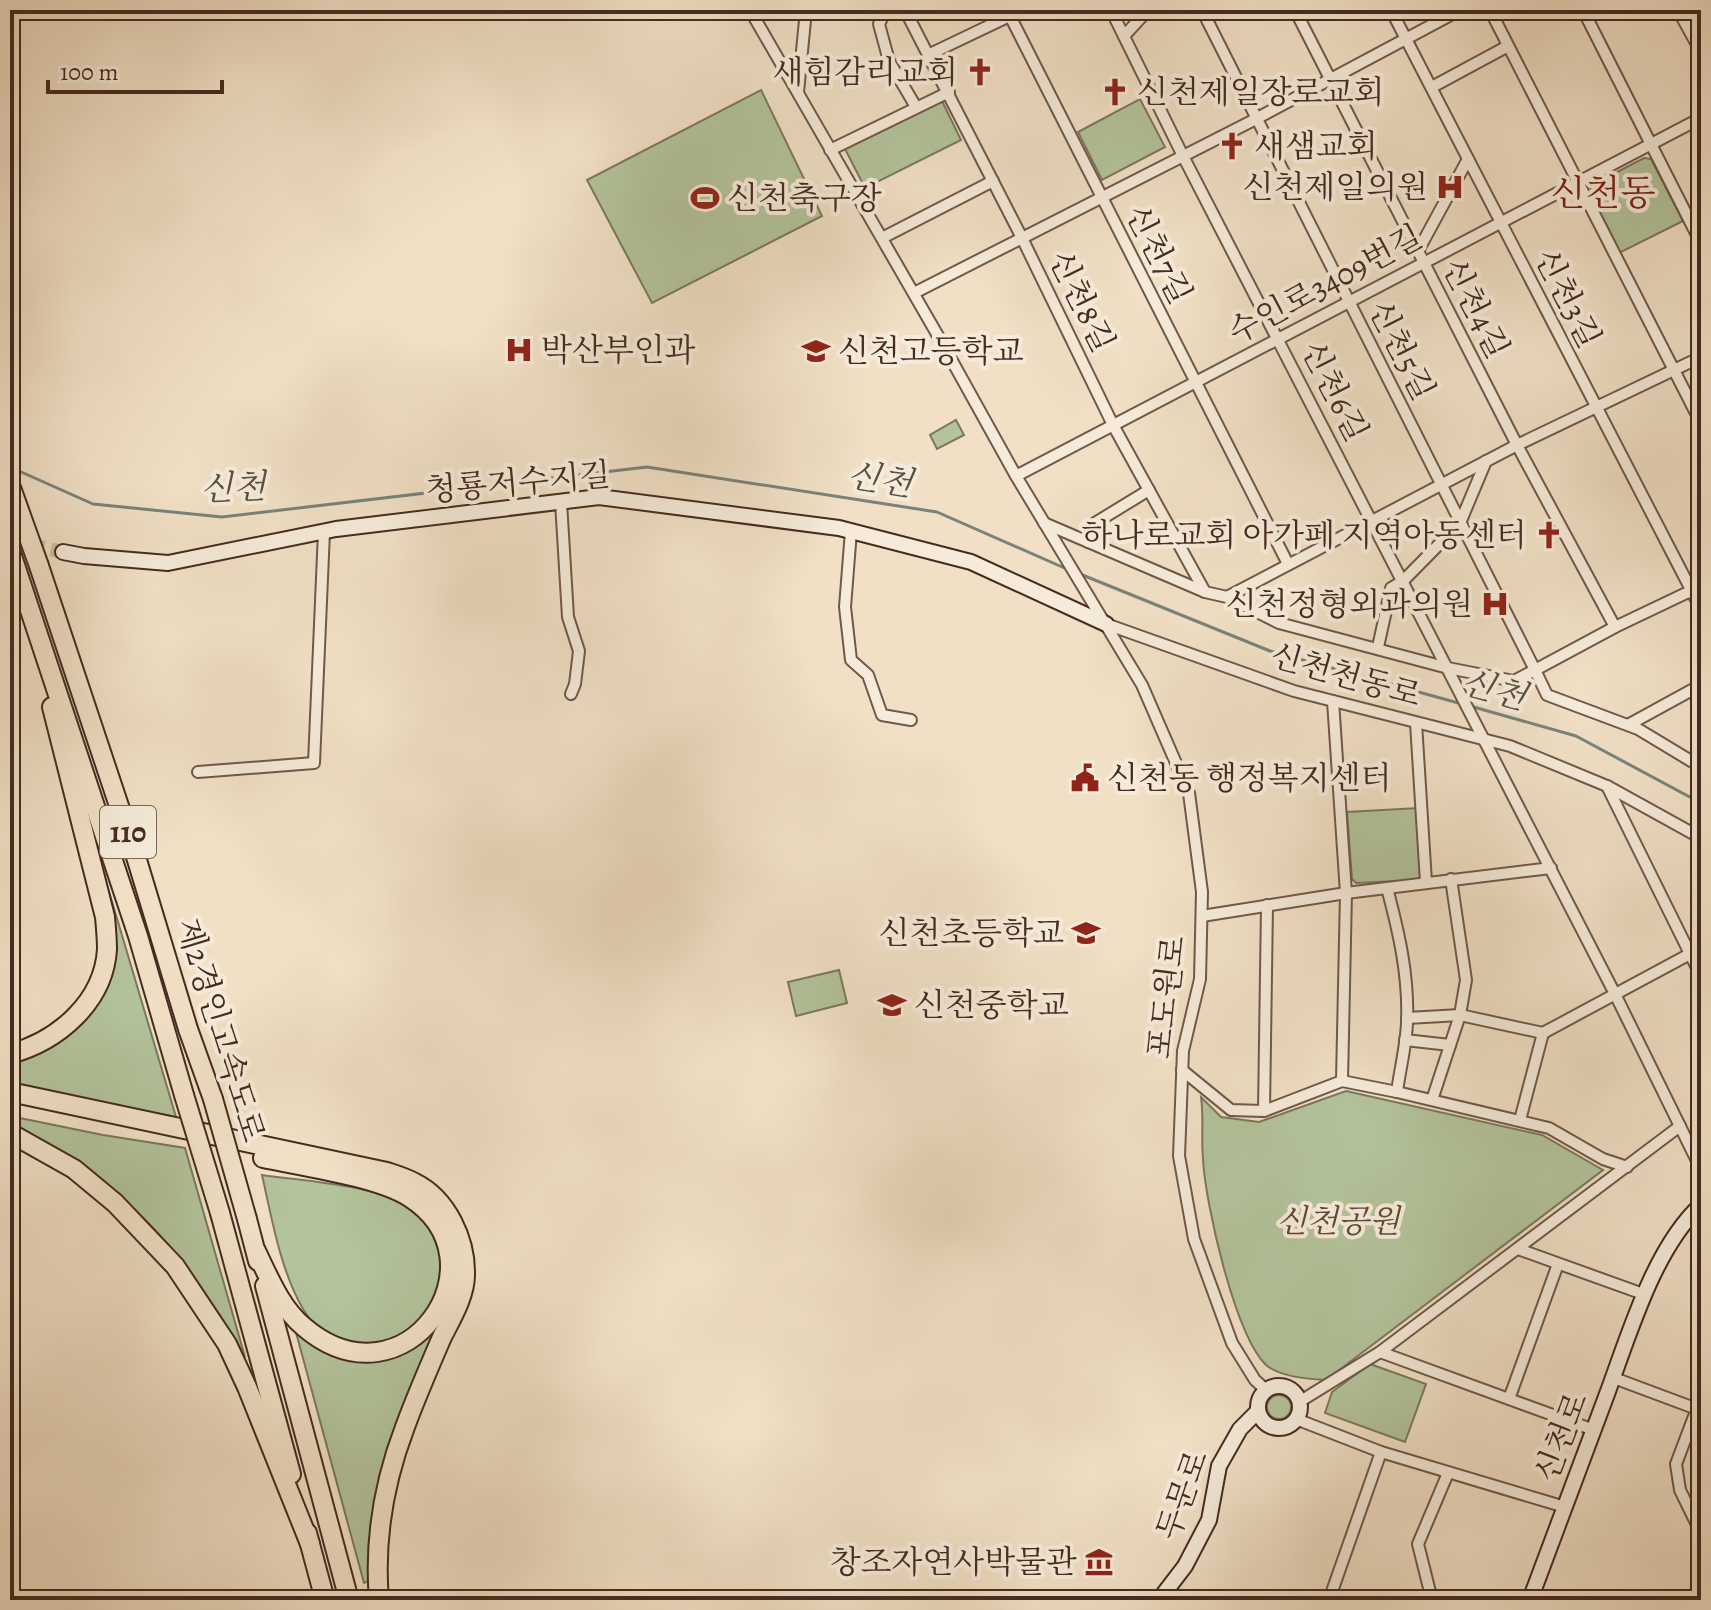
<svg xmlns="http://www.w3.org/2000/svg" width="1711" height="1610" viewBox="0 0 1711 1610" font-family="Alegreya,'Noto Serif KR',serif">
  <rect width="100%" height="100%" fill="#f1e0c6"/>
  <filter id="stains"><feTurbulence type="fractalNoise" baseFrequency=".0025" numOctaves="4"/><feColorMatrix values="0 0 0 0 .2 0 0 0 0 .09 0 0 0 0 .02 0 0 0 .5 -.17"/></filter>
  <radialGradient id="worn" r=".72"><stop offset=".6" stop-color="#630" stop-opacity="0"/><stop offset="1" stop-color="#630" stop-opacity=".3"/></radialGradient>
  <g fill="#b3c39b" stroke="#7c775e" stroke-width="2">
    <path d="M 761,90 L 822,216 L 652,303 L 587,180 Z"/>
    <path d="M 1140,99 L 1165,147 L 1102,180 L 1078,132 Z"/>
    <path d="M 942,101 L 961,140 L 865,188 L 845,149 Z"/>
    <path d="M 1644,158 L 1651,159 L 1683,221 L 1619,253 L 1589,194 L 1592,185 Z"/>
    <path d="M 956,420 L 964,435 L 937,449 L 930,435 Z"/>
    <path d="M 1418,808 L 1422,876 L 1419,880 L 1356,883 L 1352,879 L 1347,812 Z"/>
    <path d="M 102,868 L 176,1117 L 10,1084 L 10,1062 L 20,1061 L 55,1045 L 77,1026 L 111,926 Z"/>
    <path d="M 839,970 L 847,1003 L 796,1016 L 788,982 Z"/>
    <path d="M 1346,1091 L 1542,1135 L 1603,1170 L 1326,1380 C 1308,1379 1280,1377 1266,1365 C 1235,1335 1205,1203 1203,1159 C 1201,1138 1204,1118 1201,1097 L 1221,1117 L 1259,1122 Z"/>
    <path d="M 10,1116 L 103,1135 L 185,1148 L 245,1357 C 205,1288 157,1218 90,1174 C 64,1157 37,1142 10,1126 Z"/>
    <path d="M 262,1175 C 303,1181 383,1185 415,1210 C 426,1219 433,1233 437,1246 C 465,1328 347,1384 303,1309 C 280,1269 272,1219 262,1175 Z"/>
    <path d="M 439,1323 L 369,1581 L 364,1583 L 294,1325 C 308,1337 324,1353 342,1358 C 378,1370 416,1350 439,1323 Z"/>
    <path d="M 1370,1364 L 1426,1384 L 1405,1442 L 1325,1413 L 1332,1392 Z"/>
    <circle cx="1279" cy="1407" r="12"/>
  </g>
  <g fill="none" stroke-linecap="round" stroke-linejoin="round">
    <g stroke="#79837b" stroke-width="3">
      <path d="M 10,467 L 93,504 L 222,517 L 647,467 L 937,512 L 1069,570"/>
      <path d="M 1080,574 L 1270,651 L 1462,704"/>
      <path d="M 1470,706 L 1576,736 L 1701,803"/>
    </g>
    <path stroke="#cfbca5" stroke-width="14" stroke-dasharray="14 7" stroke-linecap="butt" d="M 10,540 L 63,552"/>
    <defs>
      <g id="street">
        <path d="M 750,10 L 941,341 L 1016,476 L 1142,685 L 1189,793 L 1202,892 L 1200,979 L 1183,1051 L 1179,1156 L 1194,1239 L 1232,1343 L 1255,1380 L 1266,1390"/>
        <path d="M 892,10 L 883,16 L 879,24 L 889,61 L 916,107"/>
        <path d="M 905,10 L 1022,238 L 1113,425 L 1205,592 L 1227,597 L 1279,623 L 1448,668 L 1514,681 L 1535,670 L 1547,695 L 1638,729 L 1701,767"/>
        <path d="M 1007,10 L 1288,564"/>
        <path d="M 1111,10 L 1183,156 L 1615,994 L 1701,1169"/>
        <path d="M 1202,10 L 1535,670 L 1615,627 L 1701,586"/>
        <path d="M 1295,10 L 1517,445 L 1615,627"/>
        <path d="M 1391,10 L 1701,609"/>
        <path d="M 1490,10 L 1701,423"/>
        <path d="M 1583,10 L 1701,243"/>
        <path d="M 1678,10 L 1701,52"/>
        <path d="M 1124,36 L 1148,10"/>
        <path d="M 930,54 L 1022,10"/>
        <path d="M 1432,87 L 1508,46"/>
        <path d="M 798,92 L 806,10"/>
        <path d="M 830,150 L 949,92"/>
        <path d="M 882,238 L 993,181"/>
        <path d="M 1418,251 L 1468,159"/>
        <path d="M 914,293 L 1250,122 L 1460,10"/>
        <path d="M 1016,476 L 1701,118"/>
        <path d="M 561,502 L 568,617 L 579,651 L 575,684 L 571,694"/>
        <path d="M 1044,523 L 1205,592"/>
        <path d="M 851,531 L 845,607 L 851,660 L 868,675 L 882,715 L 911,720"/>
        <path d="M 1088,542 L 1095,523 L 1149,490"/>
        <path d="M 1227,597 L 1517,445 L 1701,357"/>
        <path d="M 1106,624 L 1294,691 L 1510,746 L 1607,786 L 1701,838"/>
        <path d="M 1378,647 L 1391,588 L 1403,581 L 1460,523 L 1486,461"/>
        <path d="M 1333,701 L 1346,893 L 1342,1081"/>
        <path d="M 1416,723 L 1426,882"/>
        <path d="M 1628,725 L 1701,685"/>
        <path d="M 198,772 L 314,763 L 324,532"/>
        <path d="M 1607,786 L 1701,976"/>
        <path d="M 1387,888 C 1399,933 1409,976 1407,1023 C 1406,1046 1400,1069 1397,1092"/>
        <path d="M 1202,916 L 1346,893 L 1551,868"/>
        <path d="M 1407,1018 L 1460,1015 L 1543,1033"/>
        <path d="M 1405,1040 L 1450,1045"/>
        <path d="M 1182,1070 L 1231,1110 L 1264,1111 L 1342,1081 L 1397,1092 L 1549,1128 L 1603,1159 L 1627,1167"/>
        <path d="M 1432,1100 L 1460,1015 L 1466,980 L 1451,879"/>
        <path d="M 1264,1111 L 1267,905"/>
        <path d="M 1520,1120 L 1543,1033 L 1701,948"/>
        <path d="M 1518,1249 L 1646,1295"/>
        <path d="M 1380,1352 L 1594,1430"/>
        <path d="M 1614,1378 L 1697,1409 L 1700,1413"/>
        <path d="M 1701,1398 L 1676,1464 L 1680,1490 L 1701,1533"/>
        <path d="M 1509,1399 L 1558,1264"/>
        <path d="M 1299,1402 L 1380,1352 L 1680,1126"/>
        <path d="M 1296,1419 L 1381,1452 L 1565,1507"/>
        <path d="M 1329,1600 L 1381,1452"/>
        <path d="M 1432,1600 L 1418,1544 L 1448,1473"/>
      </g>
      <g id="secondary">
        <path d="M 63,552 L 84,556 L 168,563 L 336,529 L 599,497 L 839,528 L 971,562 L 1106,624"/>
        <circle cx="1279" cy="1407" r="21"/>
        <path d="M 1159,1600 L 1185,1566 L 1209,1520 L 1219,1466 L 1240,1429 L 1258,1411"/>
        <path d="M 1530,1600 C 1556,1531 1581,1463 1607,1394 C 1629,1335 1654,1248 1701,1205"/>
      </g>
      <g id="highway">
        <path d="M 10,550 L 138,936 L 184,1095"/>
        <path d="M 39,566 L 137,860 L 188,1029 L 213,1099"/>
        <path d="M 10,1054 C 58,1041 104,1002 107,949 C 107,939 106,928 105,917 L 52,707"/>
        <path d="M 10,1092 L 387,1172 C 396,1175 406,1178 415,1183 C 447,1199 466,1240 465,1275 C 465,1296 451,1319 442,1337 C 429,1367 416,1397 405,1427 C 384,1482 374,1541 379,1600"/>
        <path d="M 10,1133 L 74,1169 L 115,1203 L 175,1266 L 227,1344 L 247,1387 L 310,1544"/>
        <path d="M 220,1213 L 291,1474"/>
        <path d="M 247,1219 L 258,1261"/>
        <path d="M 256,1251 C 269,1278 281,1308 304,1327 C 405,1413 510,1261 409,1197 C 378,1177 301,1166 263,1158"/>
        <path d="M 265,1286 L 349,1600"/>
        <path d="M 307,1533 L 325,1600"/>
      </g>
    </defs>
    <use href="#street" stroke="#70584a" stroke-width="14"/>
    <use href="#secondary" stroke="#452b20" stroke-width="18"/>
    <use href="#highway" stroke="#452b20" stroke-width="22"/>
    <use href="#street" stroke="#f6ebda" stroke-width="10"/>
    <use href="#secondary" stroke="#f6ebda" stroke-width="14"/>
    <use href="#highway" stroke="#f1e0c6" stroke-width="18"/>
    <defs>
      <g id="highway-bridge">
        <path d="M 10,485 L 39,566"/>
        <path d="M 184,1095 L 220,1213"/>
        <path d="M 213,1099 L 247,1219"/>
      </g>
    </defs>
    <use href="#highway-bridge" stroke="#452b20" stroke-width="22" stroke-linecap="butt"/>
    <use href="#highway-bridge" stroke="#f1e0c6" stroke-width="18"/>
  </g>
  <defs>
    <symbol id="church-bare" viewBox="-9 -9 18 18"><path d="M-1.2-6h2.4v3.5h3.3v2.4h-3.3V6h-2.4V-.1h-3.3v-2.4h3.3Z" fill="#8f2418" stroke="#f6ebda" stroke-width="2.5" paint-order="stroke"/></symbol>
    <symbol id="hospital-bare" viewBox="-9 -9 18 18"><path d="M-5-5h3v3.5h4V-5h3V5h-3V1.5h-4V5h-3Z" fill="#8f2418" stroke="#f6ebda" stroke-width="2.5" paint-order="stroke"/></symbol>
    <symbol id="stadium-bare" viewBox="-9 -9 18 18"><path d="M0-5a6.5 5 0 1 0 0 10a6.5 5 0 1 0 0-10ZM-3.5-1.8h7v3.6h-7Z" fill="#8f2418" stroke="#f6ebda" stroke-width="2.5" paint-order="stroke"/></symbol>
    <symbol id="school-bare" viewBox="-9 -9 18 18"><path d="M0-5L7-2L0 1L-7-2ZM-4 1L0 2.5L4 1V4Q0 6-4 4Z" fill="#8f2418" stroke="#f6ebda" stroke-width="2.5" paint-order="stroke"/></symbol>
    <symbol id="civic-bare" viewBox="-9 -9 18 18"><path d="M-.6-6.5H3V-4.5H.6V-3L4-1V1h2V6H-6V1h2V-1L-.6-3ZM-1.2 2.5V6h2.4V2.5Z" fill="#8f2418" stroke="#f6ebda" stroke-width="2.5" paint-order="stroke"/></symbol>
    <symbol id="museum-bare" viewBox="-9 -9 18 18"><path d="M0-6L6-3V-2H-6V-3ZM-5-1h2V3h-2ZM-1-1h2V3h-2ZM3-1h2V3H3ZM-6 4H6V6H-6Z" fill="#8f2418" stroke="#f6ebda" stroke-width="2.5" paint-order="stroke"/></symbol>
  </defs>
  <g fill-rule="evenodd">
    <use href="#church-bare" x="960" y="52" width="40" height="40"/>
    <use href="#church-bare" x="1095" y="72" width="40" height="40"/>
    <use href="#church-bare" x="1212" y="126" width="40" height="40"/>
    <use href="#hospital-bare" x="1430" y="167" width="40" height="40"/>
    <use href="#stadium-bare" x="685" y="178" width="40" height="40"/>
    <use href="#hospital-bare" x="499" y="330" width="40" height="40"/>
    <use href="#school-bare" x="796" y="331" width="40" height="40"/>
    <use href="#church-bare" x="1529" y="515" width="40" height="40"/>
    <use href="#hospital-bare" x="1475" y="584" width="40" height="40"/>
    <use href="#civic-bare" x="1065" y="758" width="40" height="40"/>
    <use href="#school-bare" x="1066" y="913" width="40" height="40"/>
    <use href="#school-bare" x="872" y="985" width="40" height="40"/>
    <use href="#museum-bare" x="1079" y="1542" width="40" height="40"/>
  </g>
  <g text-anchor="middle" stroke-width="8" stroke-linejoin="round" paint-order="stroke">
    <rect fill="#f6ebda" stroke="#7a6558" stroke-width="2" x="100" y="806" width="56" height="52" rx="6"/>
    <g font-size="30" font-weight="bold" fill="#452b20">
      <text x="128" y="842">110</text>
    </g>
    <g font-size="32" fill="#452b20" stroke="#f6ebda" text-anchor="start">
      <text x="958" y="83" text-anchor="end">새힘감리교회</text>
      <text x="1137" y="103">신천제일장로교회</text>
      <text x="1254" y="157">새샘교회</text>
      <text x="1428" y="198" text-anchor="end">신천제일의원</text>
      <text x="727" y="209">신천축구장</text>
      <text x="541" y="361">박산부인과</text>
      <text x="838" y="362">신천고등학교</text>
      <text x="1527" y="546" text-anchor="end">하나로교회 아가페 지역아동센터</text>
      <text x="1473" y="615" text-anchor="end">신천정형외과의원</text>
      <text x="1107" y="789">신천동 행정복지센터</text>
      <text x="1064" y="944" text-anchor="end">신천초등학교</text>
      <text x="914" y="1016">신천중학교</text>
      <text x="1077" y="1573" text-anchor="end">창조자연사박물관</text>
    </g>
    <g font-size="32" fill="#452b20" stroke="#f6ebda">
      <text transform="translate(1159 254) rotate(63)" y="11">신천7길</text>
      <text transform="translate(1325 284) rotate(-28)" y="11">수인로3409번길</text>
      <text transform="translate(1568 298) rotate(63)" y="11">신천3길</text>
      <text transform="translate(1082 301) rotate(64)" y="11">신천8길</text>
      <text transform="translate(1476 308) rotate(63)" y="11">신천4길</text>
      <text transform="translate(1402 350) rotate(63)" y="11">신천5길</text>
      <text transform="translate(1335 391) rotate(63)" y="11">신천6길</text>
      <text transform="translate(518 482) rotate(-5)" y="11">청룡저수지길</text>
      <text transform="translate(1346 675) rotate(16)" y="11">신천천동로</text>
      <text transform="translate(1166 997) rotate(-83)" y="11">포도원로</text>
      <text transform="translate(221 1030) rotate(73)" y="11">제2경인고속도로</text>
      <text transform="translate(1561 1437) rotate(-69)" y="11">신천로</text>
      <text transform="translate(1182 1495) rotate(-70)" y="11">두문로</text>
    </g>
    <g font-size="32" font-style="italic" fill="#5b4939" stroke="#f6ebda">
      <text x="1338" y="1232">신천공원</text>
    </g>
    <g font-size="34" font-style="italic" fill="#5a5046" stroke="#f6ebda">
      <text transform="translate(880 479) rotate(9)" y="12">신천</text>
      <text transform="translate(233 487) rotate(-2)" y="12">신천</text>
      <text transform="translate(1494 689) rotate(16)" y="12">신천</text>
    </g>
    <g font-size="36" fill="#7a1f14" stroke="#f6ebda">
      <text x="1603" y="205">신천동</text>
    </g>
  </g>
  <rect width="1711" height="1610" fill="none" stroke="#f1e0c6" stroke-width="40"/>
  <rect x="12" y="12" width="1687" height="1586" fill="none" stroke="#452b20" stroke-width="4"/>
  <rect x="20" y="20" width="1671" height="1570" fill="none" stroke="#452b20" stroke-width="2"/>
  <path d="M48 80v12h174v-12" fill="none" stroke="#452b20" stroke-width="4"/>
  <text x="60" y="80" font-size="24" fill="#452b20" stroke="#f6ebda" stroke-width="6" paint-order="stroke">100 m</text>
  <rect width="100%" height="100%" filter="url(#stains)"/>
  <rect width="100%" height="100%" fill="url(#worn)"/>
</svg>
